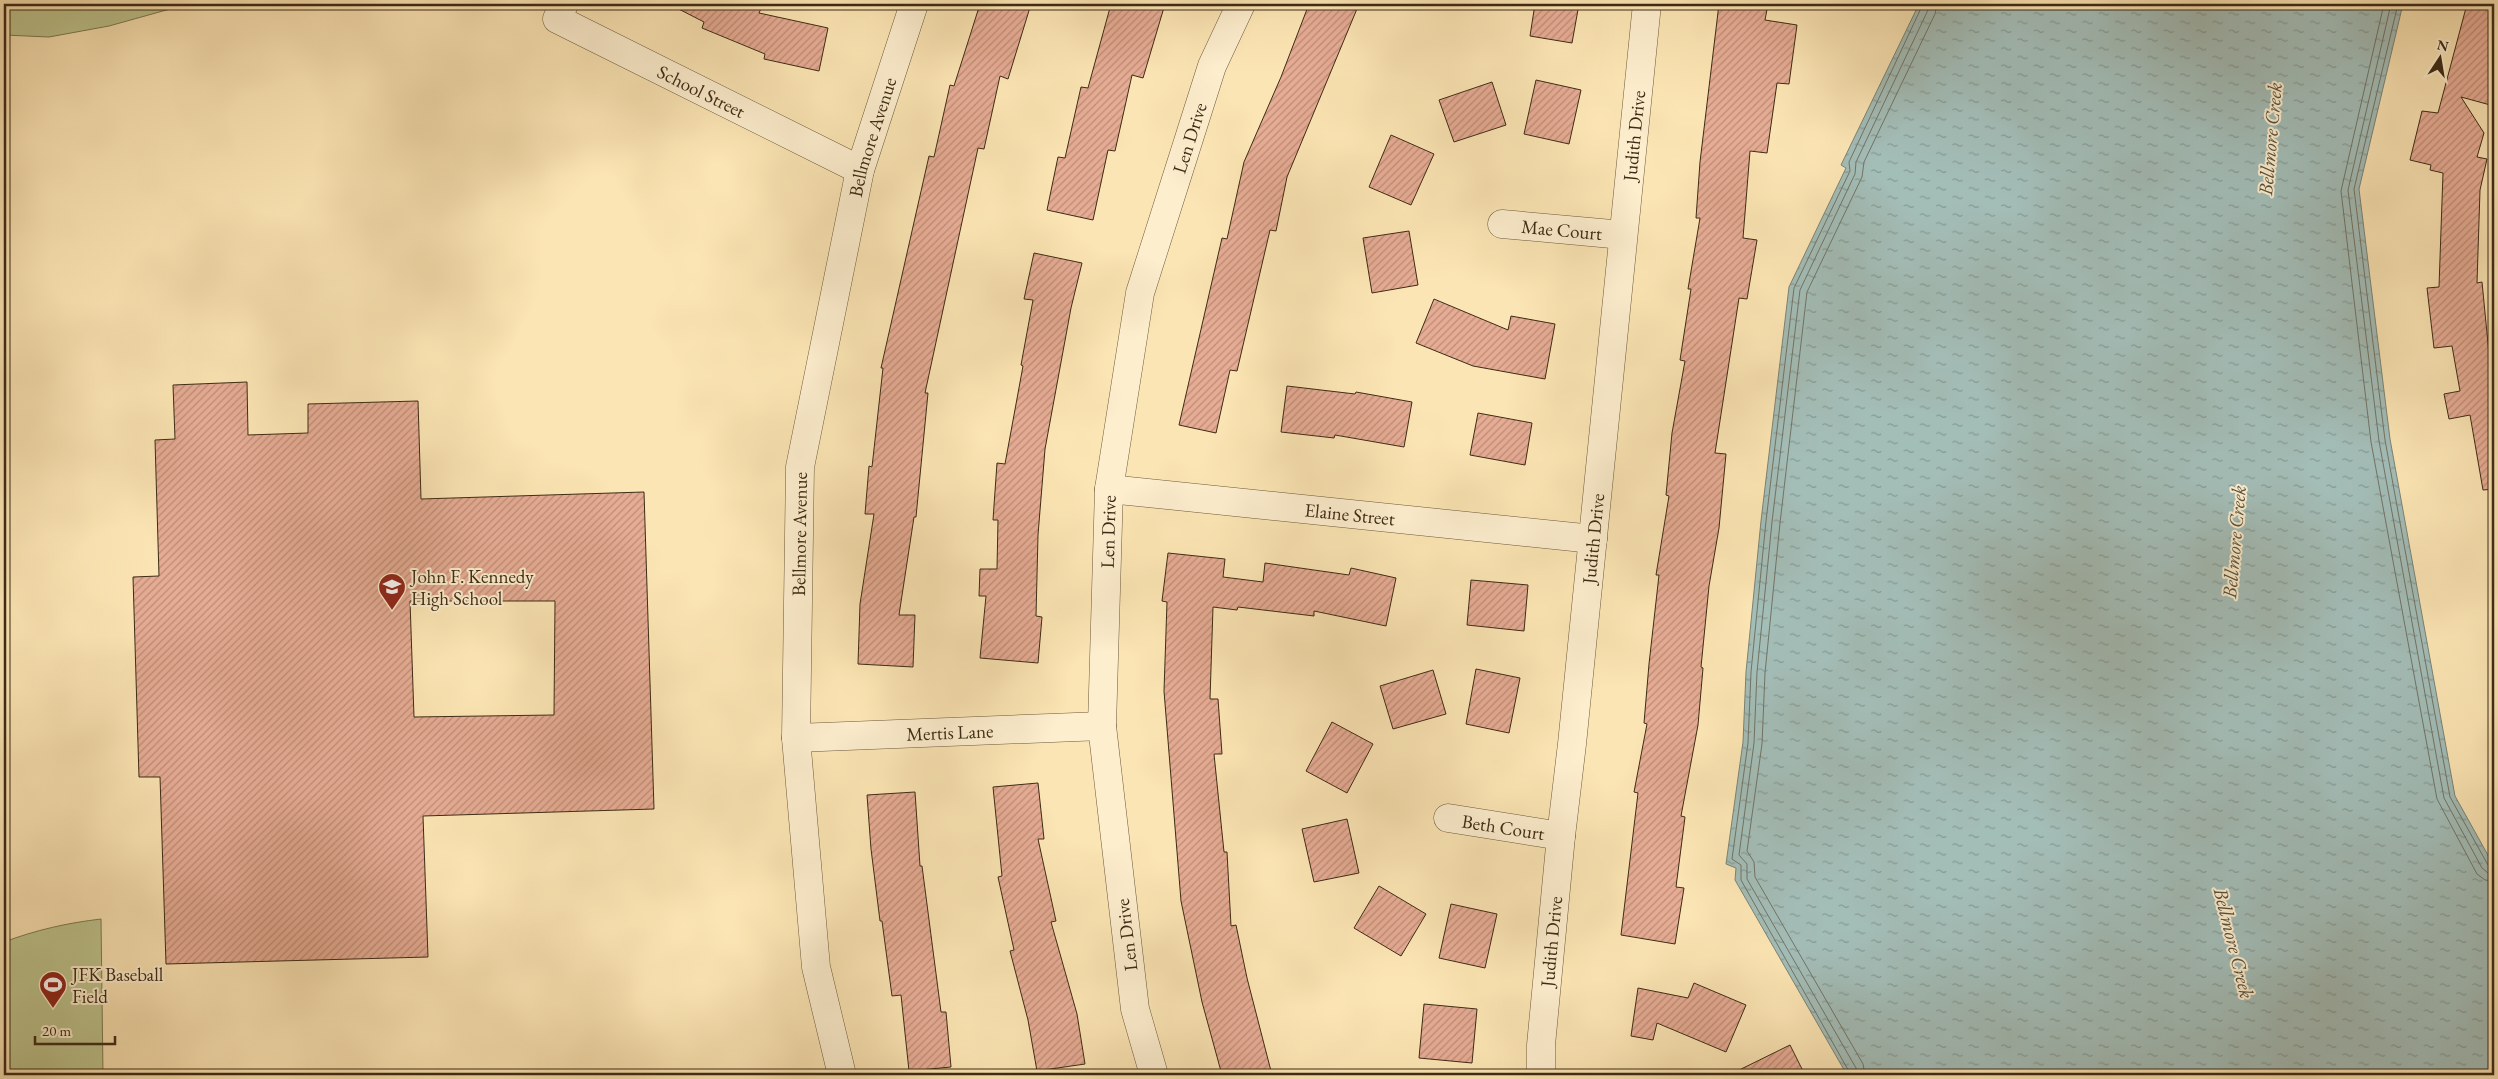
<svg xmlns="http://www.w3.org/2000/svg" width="2498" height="1079" viewBox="0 0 2498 1079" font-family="'EB Garamond',serif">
  <defs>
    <pattern id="water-ripples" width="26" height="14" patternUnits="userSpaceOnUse" patternTransform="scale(1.25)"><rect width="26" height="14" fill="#a3bdb7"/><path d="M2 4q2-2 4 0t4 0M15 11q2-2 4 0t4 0" fill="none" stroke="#869a94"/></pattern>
    <pattern id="building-hatch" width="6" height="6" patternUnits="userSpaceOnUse" patternTransform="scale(1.25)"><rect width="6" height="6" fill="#e7ac94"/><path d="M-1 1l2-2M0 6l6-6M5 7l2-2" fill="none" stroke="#bc8c78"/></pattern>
  </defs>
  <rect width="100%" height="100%" fill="#fce5b4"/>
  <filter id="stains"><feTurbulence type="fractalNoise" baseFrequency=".004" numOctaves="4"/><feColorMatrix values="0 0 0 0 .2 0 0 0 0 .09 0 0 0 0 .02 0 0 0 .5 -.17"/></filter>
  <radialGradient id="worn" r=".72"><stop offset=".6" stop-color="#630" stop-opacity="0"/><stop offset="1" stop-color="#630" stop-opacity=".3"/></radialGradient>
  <g fill="#bec58e" stroke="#7e7852">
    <path d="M 4,4 L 188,4 L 109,26 L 49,37 L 4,35 Z"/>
    <path d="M 101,919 L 103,1075 L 4,1075 L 4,942 C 36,930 67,923 101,919 Z"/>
  </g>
  <path fill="url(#water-ripples)" stroke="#7a8376" d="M 1919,4 L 2403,4 L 2359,189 L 2390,439 L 2455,796 L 2494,866 L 2494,1075 L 1847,1075 L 1735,880 L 1736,868 L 1726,864 L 1743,742 L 1746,672 L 1761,521 L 1789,287 L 1846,168 L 1841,165 Z"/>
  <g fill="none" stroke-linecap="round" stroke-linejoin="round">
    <g stroke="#707466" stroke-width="1">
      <path d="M 2384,4 L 2341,191 L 2371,442 L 2437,799 L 2477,874 L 2485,880 L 2494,881"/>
      <path d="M 2391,4 L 2348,190 L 2379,441 L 2444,798 L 2482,868 L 2488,873 L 2494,874"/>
      <path d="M 2398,4 L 2354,189 L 2385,440 L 2450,797 L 2488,865 L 2494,868"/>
      <path d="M 1851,1075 L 1741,880 L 1741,865 L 1732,859 L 1748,743 L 1751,672 L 1766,521 L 1794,288 L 1850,171 L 1849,162 L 1923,4"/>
      <path d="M 1858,1075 L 1856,1068 L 1747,879 L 1747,864 L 1739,855 L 1754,743 L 1757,672 L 1772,522 L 1800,290 L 1855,174 L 1856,162 L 1928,10 L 1929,4"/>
      <path d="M 1865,1075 L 1863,1064 L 1755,877 L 1754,862 L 1747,851 L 1762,744 L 1765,673 L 1780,523 L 1807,292 L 1862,177 L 1864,162 L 1935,14 L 1937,4"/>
    </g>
  </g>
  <g fill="url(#building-hatch)" stroke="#3d2b15" fill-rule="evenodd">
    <path d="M 669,4 L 763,4 L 759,13 L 828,28 L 819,71 L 764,59 L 765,54 L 702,28 L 704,22 Z"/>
    <path d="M 980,4 L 1031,4 L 1008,79 L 1000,76 L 984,149 L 978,148 L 925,393 L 928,393 L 916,517 L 914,517 L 899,615 L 915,615 L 913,667 L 858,664 L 860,604 L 874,514 L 865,514 L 869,466 L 872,467 L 883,368 L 881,368 L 929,156 L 934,157 L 950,85 L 954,86 Z"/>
    <path d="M 1111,4 L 1165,4 L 1143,78 L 1132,75 L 1115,151 L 1108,150 L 1093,220 L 1047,210 L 1058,157 L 1065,158 L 1081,87 L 1088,88 Z"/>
    <path d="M 1309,4 L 1359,4 L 1287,177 L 1276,231 L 1270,230 L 1237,371 L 1230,370 L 1216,433 L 1179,425 L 1222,238 L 1227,239 L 1244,162 L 1281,77 Z"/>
    <path d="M 1535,4 L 1579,4 L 1572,43 L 1530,36 Z"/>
    <path d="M 1719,4 L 1768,4 L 1765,20 L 1797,25 L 1789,84 L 1777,83 L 1767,153 L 1750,151 L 1743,238 L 1757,240 L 1747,299 L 1739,298 L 1715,453 L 1726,454 L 1719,528 L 1709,586 L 1701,667 L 1703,668 L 1698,725 L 1681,816 L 1685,817 L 1676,887 L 1684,888 L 1675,944 L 1621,935 L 1638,793 L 1634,792 L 1647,724 L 1644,723 L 1649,664 L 1659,575 L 1656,575 L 1669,496 L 1666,495 L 1672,433 L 1685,361 L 1680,360 L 1691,289 L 1688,289 L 1700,218 L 1696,218 L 1700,162 Z"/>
    <path d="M 2467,4 L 2494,4 L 2494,106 L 2461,97 L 2484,133 L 2477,157 L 2487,159 L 2480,190 L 2477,283 L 2482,282 L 2489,354 L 2492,354 L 2494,367 L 2494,489 L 2483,490 L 2470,415 L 2449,419 L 2444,394 L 2460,391 L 2452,346 L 2434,348 L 2427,288 L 2439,287 L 2443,173 L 2430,170 L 2431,165 L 2410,160 L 2422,111 L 2438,113 Z"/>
    <path d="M 1536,80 L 1581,90 L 1569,144 L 1524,134 Z"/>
    <path d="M 1492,82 L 1506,125 L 1454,142 L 1439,100 Z"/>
    <path d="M 1391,135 L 1434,154 L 1411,205 L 1369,187 Z"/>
    <path d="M 1409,231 L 1418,285 L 1372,293 L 1363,238 Z"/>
    <path d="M 1034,253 L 1082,263 L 1071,308 L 1045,449 L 1038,535 L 1036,616 L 1042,617 L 1038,663 L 980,658 L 986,596 L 979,596 L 980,569 L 997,569 L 998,520 L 993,520 L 997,463 L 1005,464 L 1023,366 L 1021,365 L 1033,300 L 1024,299 Z"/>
    <path d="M 1434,299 L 1508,330 L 1511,316 L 1555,324 L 1545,379 L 1473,366 L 1416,343 Z"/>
    <path d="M 247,382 L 248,435 L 308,433 L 308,404 L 418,401 L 421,499 L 644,492 L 654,809 L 423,816 L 428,957 L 166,964 L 160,777 L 139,777 L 133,577 L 159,576 L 155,440 L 175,439 L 173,385 ZM 410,601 L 555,601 L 554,715 L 414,717 Z"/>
    <path d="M 1287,386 L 1355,394 L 1356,392 L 1412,402 L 1404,447 L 1335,435 L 1334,438 L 1281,432 Z"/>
    <path d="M 1478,413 L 1532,423 L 1525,465 L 1470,455 Z"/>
    <path d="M 1168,553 L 1225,559 L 1223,577 L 1263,582 L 1265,563 L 1349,575 L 1351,568 L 1396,578 L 1386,626 L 1314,611 L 1314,616 L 1238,607 L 1237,610 L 1213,607 L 1210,699 L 1218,699 L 1222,754 L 1214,754 L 1224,852 L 1227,852 L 1231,926 L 1236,925 L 1247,978 L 1272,1075 L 1222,1075 L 1202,1002 L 1181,901 L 1164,691 L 1167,602 L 1162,601 Z"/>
    <path d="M 1471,580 L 1528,585 L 1524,631 L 1467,625 Z"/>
    <path d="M 1476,669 L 1520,678 L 1509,733 L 1466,724 Z"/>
    <path d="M 1433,670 L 1446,714 L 1393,729 L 1380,686 Z"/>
    <path d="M 1332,722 L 1373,744 L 1347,793 L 1306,771 Z"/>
    <path d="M 1038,783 L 1044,839 L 1038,839 L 1056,921 L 1051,922 L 1077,1014 L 1085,1064 L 1037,1071 L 1028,1020 L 1010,951 L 1014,950 L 998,877 L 1002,876 L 993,787 Z"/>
    <path d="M 915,792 L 920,866 L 922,866 L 941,1012 L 946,1012 L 951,1067 L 909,1071 L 901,995 L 892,996 L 882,921 L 880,921 L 871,849 L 867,795 Z"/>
    <path d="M 1347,819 L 1359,873 L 1314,882 L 1302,829 Z"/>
    <path d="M 1379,886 L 1426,914 L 1401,956 L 1354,928 Z"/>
    <path d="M 1451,904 L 1497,914 L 1485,968 L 1439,958 Z"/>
    <path d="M 1694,983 L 1746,1005 L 1726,1052 L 1657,1023 L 1653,1040 L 1631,1036 L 1638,988 L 1688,998 Z"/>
    <path d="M 1424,1004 L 1477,1009 L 1472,1063 L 1419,1058 Z"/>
    <path d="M 1790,1045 L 1805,1075 L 1729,1075 Z"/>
  </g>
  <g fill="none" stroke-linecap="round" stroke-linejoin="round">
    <defs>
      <g id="minor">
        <path id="s1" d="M 564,4 L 557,19 L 860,170"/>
        <path id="s2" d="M 1502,224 L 1623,235"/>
        <path id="s3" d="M 1109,489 L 1593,539"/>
        <path id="s4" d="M 796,738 L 1102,726"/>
        <path id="s5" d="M 1448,818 L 1561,836"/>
        <path id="s6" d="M 842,1075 L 816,967 L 796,738 L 800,467 L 860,170 L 914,4"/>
        <path id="s7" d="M 1154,1075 L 1135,1009 L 1102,726 L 1109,489 L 1140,293 L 1212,66 L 1241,4"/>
        <path id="s8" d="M 1541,1075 L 1541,1045 L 1561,836 L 1572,744 L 1647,4"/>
      </g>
    </defs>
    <use href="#minor" stroke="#6d5a3d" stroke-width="29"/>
    <use href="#minor" stroke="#fdeece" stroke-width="28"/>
  </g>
  <defs>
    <symbol id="school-pin" viewBox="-11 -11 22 30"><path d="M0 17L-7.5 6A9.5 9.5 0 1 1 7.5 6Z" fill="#8f2418" stroke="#fdeece"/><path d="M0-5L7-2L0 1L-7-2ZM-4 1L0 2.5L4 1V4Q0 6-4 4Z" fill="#fff"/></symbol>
    <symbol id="stadium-pin" viewBox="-11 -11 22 30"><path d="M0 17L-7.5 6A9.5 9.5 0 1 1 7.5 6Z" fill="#8f2418" stroke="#fdeece"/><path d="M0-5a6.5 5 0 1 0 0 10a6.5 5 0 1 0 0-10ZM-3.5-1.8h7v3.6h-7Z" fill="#fff"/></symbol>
  </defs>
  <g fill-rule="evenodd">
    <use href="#school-pin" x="376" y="571" width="32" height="43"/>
    <use href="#stadium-pin" x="37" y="969" width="32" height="43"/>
  </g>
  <g text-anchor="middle" stroke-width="4" stroke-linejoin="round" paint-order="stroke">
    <g font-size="19" fill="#3d2b15" stroke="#fdeece">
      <text dy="7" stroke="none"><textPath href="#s1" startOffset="178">School Street</textPath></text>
      <text dy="7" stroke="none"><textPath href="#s8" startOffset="944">Judith Drive</textPath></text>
      <text dy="7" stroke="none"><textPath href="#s6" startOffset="950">Bellmore Avenue</textPath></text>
      <text dy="7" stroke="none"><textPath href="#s7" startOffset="952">Len Drive</textPath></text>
      <text dy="7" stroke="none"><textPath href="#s2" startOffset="60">Mae Court</textPath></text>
      <text dy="7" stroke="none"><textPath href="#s3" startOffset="242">Elaine Street</textPath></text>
      <text dy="7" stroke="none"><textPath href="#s7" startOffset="548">Len Drive</textPath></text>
      <text dy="7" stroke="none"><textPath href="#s6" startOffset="545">Bellmore Avenue</textPath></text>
      <text dy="7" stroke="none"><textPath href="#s8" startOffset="539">Judith Drive</textPath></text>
      <text dy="7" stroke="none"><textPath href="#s4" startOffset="154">Mertis Lane</textPath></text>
      <text dy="7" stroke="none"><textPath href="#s5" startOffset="56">Beth Court</textPath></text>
      <text transform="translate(1126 935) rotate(-97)" y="7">Len Drive</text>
      <text dy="7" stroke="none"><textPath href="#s8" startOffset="134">Judith Drive</textPath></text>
    </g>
    <g font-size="19" fill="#3d2b15" stroke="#fdeece" text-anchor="start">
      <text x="411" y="583">John F. Kennedy<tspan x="411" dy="22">High School</tspan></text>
      <text x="72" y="981">JFK Baseball<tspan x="72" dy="22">Field</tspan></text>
    </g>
    <g font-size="20" font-style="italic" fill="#56503e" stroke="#fdeece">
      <text transform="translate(2270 139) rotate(-85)" y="7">Bellmore Creek</text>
      <text transform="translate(2234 542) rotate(-85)" y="7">Bellmore Creek</text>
      <text transform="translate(2234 943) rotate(76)" y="7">Bellmore Creek</text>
    </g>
  </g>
  <rect width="2498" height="1079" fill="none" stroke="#fce5b4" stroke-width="20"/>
  <rect x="5" y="5" width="2488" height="1069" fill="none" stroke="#3d2b15" stroke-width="2.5"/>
  <rect x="10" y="10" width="2478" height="1059" fill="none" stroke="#3d2b15"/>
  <g transform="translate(2440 58) rotate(12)" stroke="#fdeece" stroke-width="4" paint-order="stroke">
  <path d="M0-4L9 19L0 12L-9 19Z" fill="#3d2b15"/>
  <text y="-8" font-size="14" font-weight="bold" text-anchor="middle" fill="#3d2b15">N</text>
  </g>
  <path d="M35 1036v8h80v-8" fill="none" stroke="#3d2b15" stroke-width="2.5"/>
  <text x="42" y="1036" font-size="15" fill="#3d2b15" stroke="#fdeece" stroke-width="4" paint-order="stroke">20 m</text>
  <rect width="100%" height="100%" filter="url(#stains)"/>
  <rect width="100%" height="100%" fill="url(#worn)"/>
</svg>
